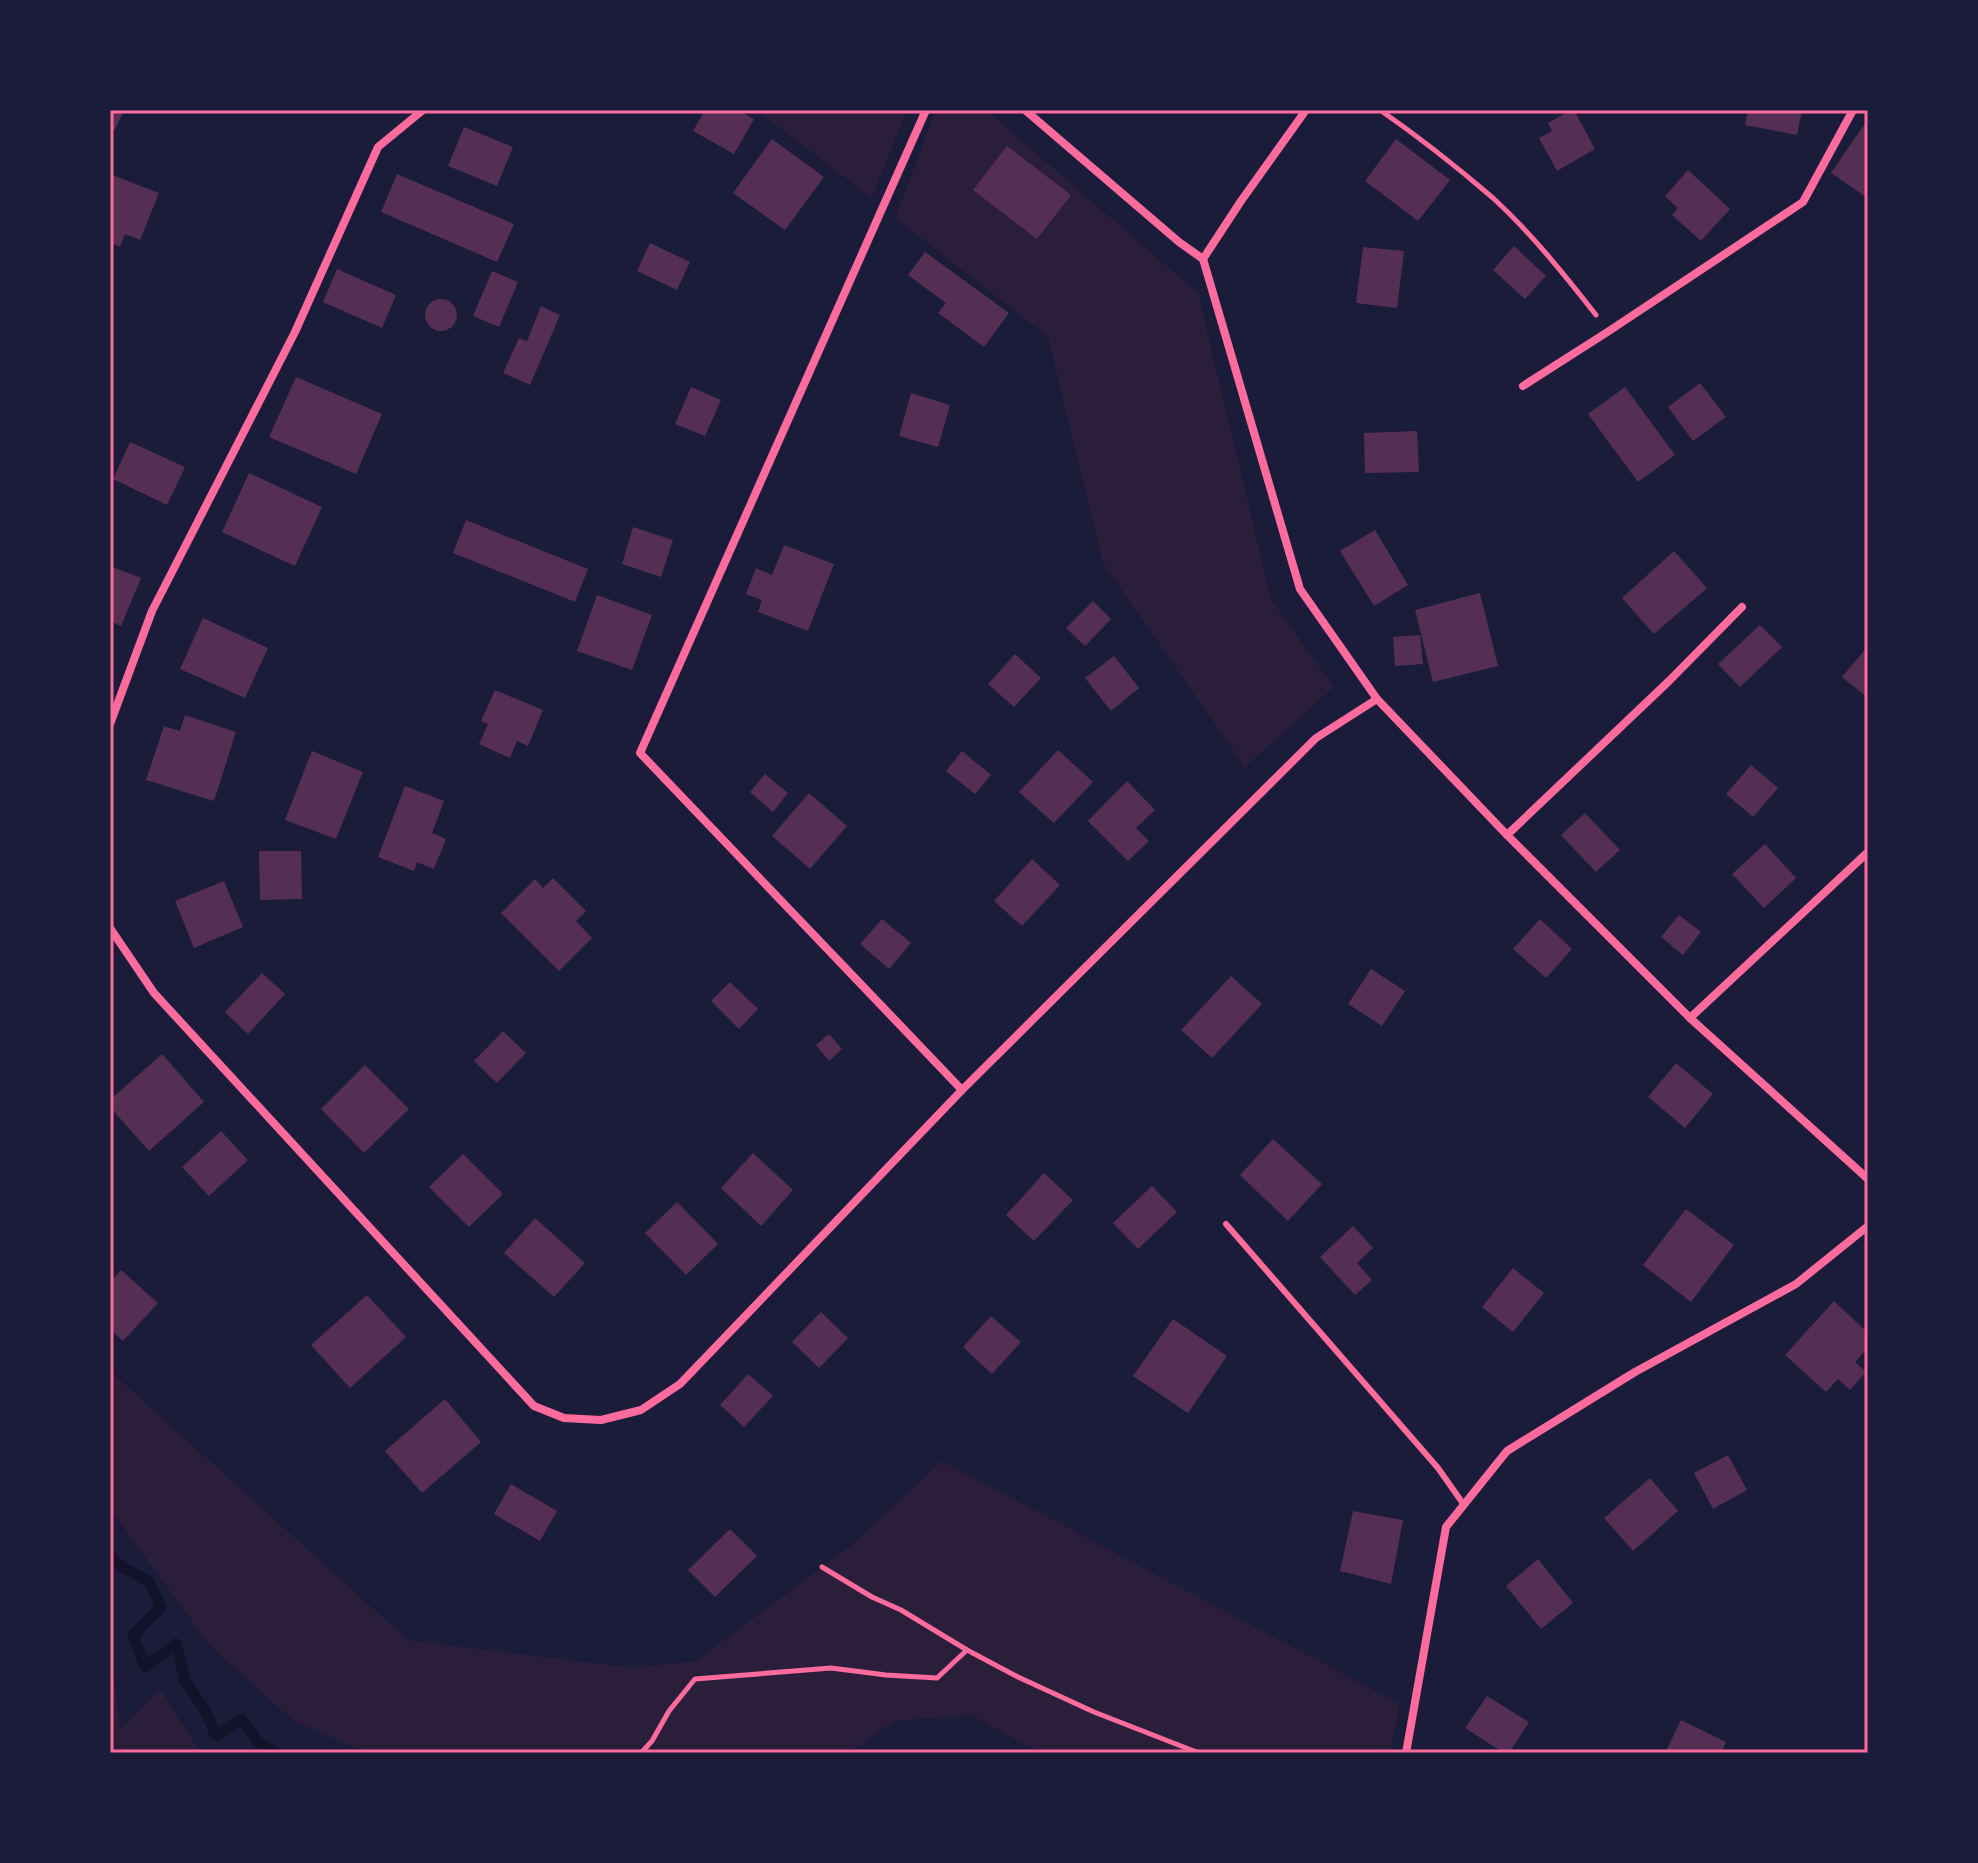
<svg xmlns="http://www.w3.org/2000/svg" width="1978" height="1863" viewBox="0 0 1978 1863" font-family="'Work Sans',sans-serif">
  <rect width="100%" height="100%" fill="#1b1b3a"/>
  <g fill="#2a1e3b">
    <path d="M 756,110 L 907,110 L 872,198 Z"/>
    <path d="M 936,110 L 986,110 L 1198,293 L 1271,599 L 1334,687 L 1245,767 L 1103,563 L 1048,337 L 895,218 Z"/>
    <path d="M 110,1371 L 408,1640 L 634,1668 L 696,1661 L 853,1544 L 942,1461 L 1400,1704 L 1390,1753 L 1037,1753 L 1035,1750 L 971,1715 L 894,1721 L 848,1753 L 369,1753 L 294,1721 L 211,1647 L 110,1509 Z"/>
    <path d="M 110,1649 L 121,1730 L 160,1689 L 201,1753 L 110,1753 Z"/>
  </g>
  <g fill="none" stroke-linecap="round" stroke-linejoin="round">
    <path stroke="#12122b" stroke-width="11" d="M 110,1556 L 121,1566 L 149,1582 L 161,1607 L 133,1635 L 145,1667 L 176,1644 L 185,1681 L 205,1710 L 216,1736 L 241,1719 L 258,1742 L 276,1753"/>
  </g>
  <g fill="#542f53">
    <path d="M 110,110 L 124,110 L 115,130 L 110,128 Z"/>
    <path d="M 705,110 L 738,110 L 754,119 L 734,154 L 693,131 Z"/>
    <path d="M 1571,110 L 1574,110 L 1595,149 L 1557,171 L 1539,138 L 1552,131 L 1548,123 Z"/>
    <path d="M 1748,110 L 1802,110 L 1797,135 L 1745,125 Z"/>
    <path d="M 1868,119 L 1868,194 L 1866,197 L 1831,173 Z"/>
    <path d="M 464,127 L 513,147 L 497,186 L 448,166 Z"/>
    <path d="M 772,139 L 824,177 L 785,230 L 733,193 Z"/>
    <path d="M 1396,139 L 1450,180 L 1418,221 L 1365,181 Z"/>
    <path d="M 1007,146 L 1071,195 L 1037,239 L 973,190 Z"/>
    <path d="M 1688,170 L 1730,209 L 1701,241 L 1672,215 L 1678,208 L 1665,196 Z"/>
    <path d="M 110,174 L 159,193 L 140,240 L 125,234 L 120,247 L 110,243 Z"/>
    <path d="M 397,174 L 514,224 L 497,262 L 381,212 Z"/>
    <path d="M 650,243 L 690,262 L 677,290 L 637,271 Z"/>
    <path d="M 1514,246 L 1546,276 L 1525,299 L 1493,270 Z"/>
    <path d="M 1363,247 L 1404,251 L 1397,308 L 1356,303 Z"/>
    <path d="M 925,252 L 1009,313 L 984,347 L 938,313 L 946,303 L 908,275 Z"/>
    <path d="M 337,269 L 396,295 L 382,328 L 323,302 Z"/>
    <path d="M 492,271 L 518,282 L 499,327 L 473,316 Z"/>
    <circle cx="441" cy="315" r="16"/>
    <path d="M 541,306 L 560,315 L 530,385 L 503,373 L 519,338 L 527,341 Z"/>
    <path d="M 296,377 L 382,414 L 356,474 L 269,437 Z"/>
    <path d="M 1700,383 L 1726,417 L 1693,441 L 1668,407 Z"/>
    <path d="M 691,387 L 721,400 L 705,436 L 675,424 Z"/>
    <path d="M 1625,387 L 1675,455 L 1638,482 L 1588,414 Z"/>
    <path d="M 911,393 L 950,405 L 938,447 L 899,436 Z"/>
    <path d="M 1417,431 L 1419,472 L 1365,473 L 1364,433 Z"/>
    <path d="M 130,442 L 185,467 L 167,505 L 113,479 Z"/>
    <path d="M 249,473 L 322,507 L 295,566 L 222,532 Z"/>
    <path d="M 466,520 L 588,569 L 575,602 L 453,553 Z"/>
    <path d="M 633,527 L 673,540 L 661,577 L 622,564 Z"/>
    <path d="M 1375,530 L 1408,585 L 1374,606 L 1340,551 Z"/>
    <path d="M 784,545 L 834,564 L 808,631 L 758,612 L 762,600 L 746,594 L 756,568 L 772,575 Z"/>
    <path d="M 1674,551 L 1707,588 L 1654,634 L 1622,598 Z"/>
    <path d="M 110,566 L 141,578 L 121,626 L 110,621 Z"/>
    <path d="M 1480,593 L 1498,666 L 1433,682 L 1415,610 Z"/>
    <path d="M 597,595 L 652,615 L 632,670 L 577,651 Z"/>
    <path d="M 1093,601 L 1111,619 L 1085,646 L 1066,628 Z"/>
    <path d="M 203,618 L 268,648 L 245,698 L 180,669 Z"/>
    <path d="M 1760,625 L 1782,647 L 1740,687 L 1718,664 Z"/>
    <path d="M 1420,635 L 1423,664 L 1395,666 L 1393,637 Z"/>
    <path d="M 1868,646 L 1868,698 L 1842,677 Z"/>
    <path d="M 1015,654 L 1041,678 L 1014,707 L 988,684 Z"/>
    <path d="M 1114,656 L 1139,688 L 1111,711 L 1085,678 Z"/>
    <path d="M 495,690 L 543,710 L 528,746 L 517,741 L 510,758 L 479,744 L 488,724 L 481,721 Z"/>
    <path d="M 185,715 L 236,732 L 214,801 L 146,780 L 164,726 L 180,731 Z"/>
    <path d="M 1058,750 L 1093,782 L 1054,823 L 1019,792 Z"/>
    <path d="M 312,751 L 363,772 L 336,839 L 285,820 Z"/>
    <path d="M 962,751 L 991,775 L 975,794 L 946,771 Z"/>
    <path d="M 1751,765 L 1778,788 L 1753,817 L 1726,794 Z"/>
    <path d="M 765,774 L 788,793 L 773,812 L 750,792 Z"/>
    <path d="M 1127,781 L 1155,810 L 1136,828 L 1149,841 L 1128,861 L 1088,821 Z"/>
    <path d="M 405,786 L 444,801 L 432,833 L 446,839 L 434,869 L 417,862 L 414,871 L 378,857 Z"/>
    <path d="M 809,793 L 847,826 L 810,869 L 772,836 Z"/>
    <path d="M 1585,813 L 1620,850 L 1596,872 L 1561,835 Z"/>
    <path d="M 1765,844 L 1796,878 L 1764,908 L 1732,874 Z"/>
    <path d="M 259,851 L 301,851 L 302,899 L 260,900 Z"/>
    <path d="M 1032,859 L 1060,885 L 1022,926 L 994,901 Z"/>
    <path d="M 553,878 L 586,911 L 576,921 L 592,938 L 559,971 L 501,913 L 535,879 L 543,888 Z"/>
    <path d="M 224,881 L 243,927 L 194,948 L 175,901 Z"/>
    <path d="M 1679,915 L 1701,932 L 1683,955 L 1661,937 Z"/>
    <path d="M 882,919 L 911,943 L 889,969 L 860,944 Z"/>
    <path d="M 1540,919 L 1572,949 L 1546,978 L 1513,949 Z"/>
    <path d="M 1371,969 L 1405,991 L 1382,1026 L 1348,1004 Z"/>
    <path d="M 262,973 L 285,994 L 248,1034 L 225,1012 Z"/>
    <path d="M 1231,976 L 1262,1004 L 1212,1058 L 1181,1030 Z"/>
    <path d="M 730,982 L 758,1009 L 739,1029 L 711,1001 Z"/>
    <path d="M 503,1031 L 526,1053 L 497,1083 L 474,1061 Z"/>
    <path d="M 829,1034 L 842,1049 L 829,1061 L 816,1045 Z"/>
    <path d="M 162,1054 L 204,1102 L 149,1151 L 110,1107 L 110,1100 Z"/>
    <path d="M 1676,1063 L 1713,1094 L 1685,1128 L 1648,1097 Z"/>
    <path d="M 365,1065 L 409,1109 L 364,1153 L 321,1109 Z"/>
    <path d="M 221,1131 L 248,1160 L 209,1196 L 182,1167 Z"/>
    <path d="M 1273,1139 L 1322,1184 L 1288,1221 L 1240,1175 Z"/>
    <path d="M 753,1153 L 793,1190 L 761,1226 L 721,1188 Z"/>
    <path d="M 463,1154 L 503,1194 L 469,1227 L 429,1187 Z"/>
    <path d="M 1044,1173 L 1073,1200 L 1034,1241 L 1006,1215 Z"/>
    <path d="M 1152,1186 L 1177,1212 L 1138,1249 L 1113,1223 Z"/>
    <path d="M 677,1202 L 718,1244 L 686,1275 L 645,1233 Z"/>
    <path d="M 1686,1209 L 1734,1245 L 1691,1302 L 1643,1265 Z"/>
    <path d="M 535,1218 L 585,1263 L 554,1297 L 504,1253 Z"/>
    <path d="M 1353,1226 L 1373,1248 L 1357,1263 L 1372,1280 L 1355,1295 L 1320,1257 Z"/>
    <path d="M 1513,1268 L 1544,1293 L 1513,1332 L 1482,1307 Z"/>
    <path d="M 121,1270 L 158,1303 L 123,1341 L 110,1329 L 110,1282 Z"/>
    <path d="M 367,1295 L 406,1337 L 350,1388 L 311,1345 Z"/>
    <path d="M 1834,1301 L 1868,1333 L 1868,1348 L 1855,1362 L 1866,1372 L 1850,1390 L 1838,1379 L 1826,1392 L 1785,1355 Z"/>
    <path d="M 821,1312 L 848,1338 L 819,1368 L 792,1342 Z"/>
    <path d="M 991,1316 L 1021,1342 L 992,1374 L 963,1347 Z"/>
    <path d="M 1173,1319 L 1227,1356 L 1188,1413 L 1133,1376 Z"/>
    <path d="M 748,1374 L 773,1396 L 744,1427 L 720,1405 Z"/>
    <path d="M 445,1399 L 481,1442 L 422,1493 L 385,1451 Z"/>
    <path d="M 1728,1455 L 1747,1490 L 1713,1509 L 1694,1473 Z"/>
    <path d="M 1650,1478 L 1678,1511 L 1633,1551 L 1604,1518 Z"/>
    <path d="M 511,1484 L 557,1511 L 540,1541 L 494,1514 Z"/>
    <path d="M 1353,1511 L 1403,1520 L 1391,1584 L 1340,1571 Z"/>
    <path d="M 730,1529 L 757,1556 L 715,1597 L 688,1570 Z"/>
    <path d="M 1538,1559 L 1573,1603 L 1541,1629 L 1506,1586 Z"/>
    <path d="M 1487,1696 L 1529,1722 L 1509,1753 L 1504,1753 L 1465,1728 Z"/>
    <path d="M 1681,1720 L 1726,1742 L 1721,1753 L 1665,1753 Z"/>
  </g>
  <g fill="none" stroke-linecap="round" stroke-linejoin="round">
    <g stroke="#ff6b9d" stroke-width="5">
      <path d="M 1380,110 C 1419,137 1457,167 1493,198 C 1531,233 1564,274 1596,315"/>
      <path d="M 822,1567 L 872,1597 L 901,1610 L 967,1650 L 1018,1677 L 1094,1712 L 1199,1753"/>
      <path d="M 641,1753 L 652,1741 L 669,1711 L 695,1679 L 831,1668 L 886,1675 L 937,1678 L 967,1650"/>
    </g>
    <path stroke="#ff6b9d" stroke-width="6" d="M 1226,1224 L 1438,1468 L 1464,1505"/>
    <g stroke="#ff6b9d" stroke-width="8">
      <path d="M 926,110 L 640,753 L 962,1090"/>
      <path d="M 1025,110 L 1179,242 L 1203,259 L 1300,589 L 1377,699 L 1507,835 L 1690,1018 L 1868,1179"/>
      <path d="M 1203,259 L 1241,201 L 1306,110"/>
      <path d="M 1523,386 L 1609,331 L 1803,202 L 1853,110"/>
      <path d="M 110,724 L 152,611 L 295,332 L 378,147 L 423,110"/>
      <path d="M 1507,835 L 1669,681 L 1742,607"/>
      <path d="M 110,928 L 154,993 L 534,1406 L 564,1418 L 601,1420 L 641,1410 L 680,1384 L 962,1090 L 1316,738 L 1377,699"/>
      <path d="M 1690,1018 L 1868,852"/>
      <path d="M 1406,1753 L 1446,1527 L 1507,1451 L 1635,1372 L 1796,1284 L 1868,1226"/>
    </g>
  </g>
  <rect width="1978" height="1863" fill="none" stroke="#1b1b3a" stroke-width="224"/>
  <rect x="112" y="112" width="1754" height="1639" fill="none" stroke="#ff6b9d" stroke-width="3"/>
</svg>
